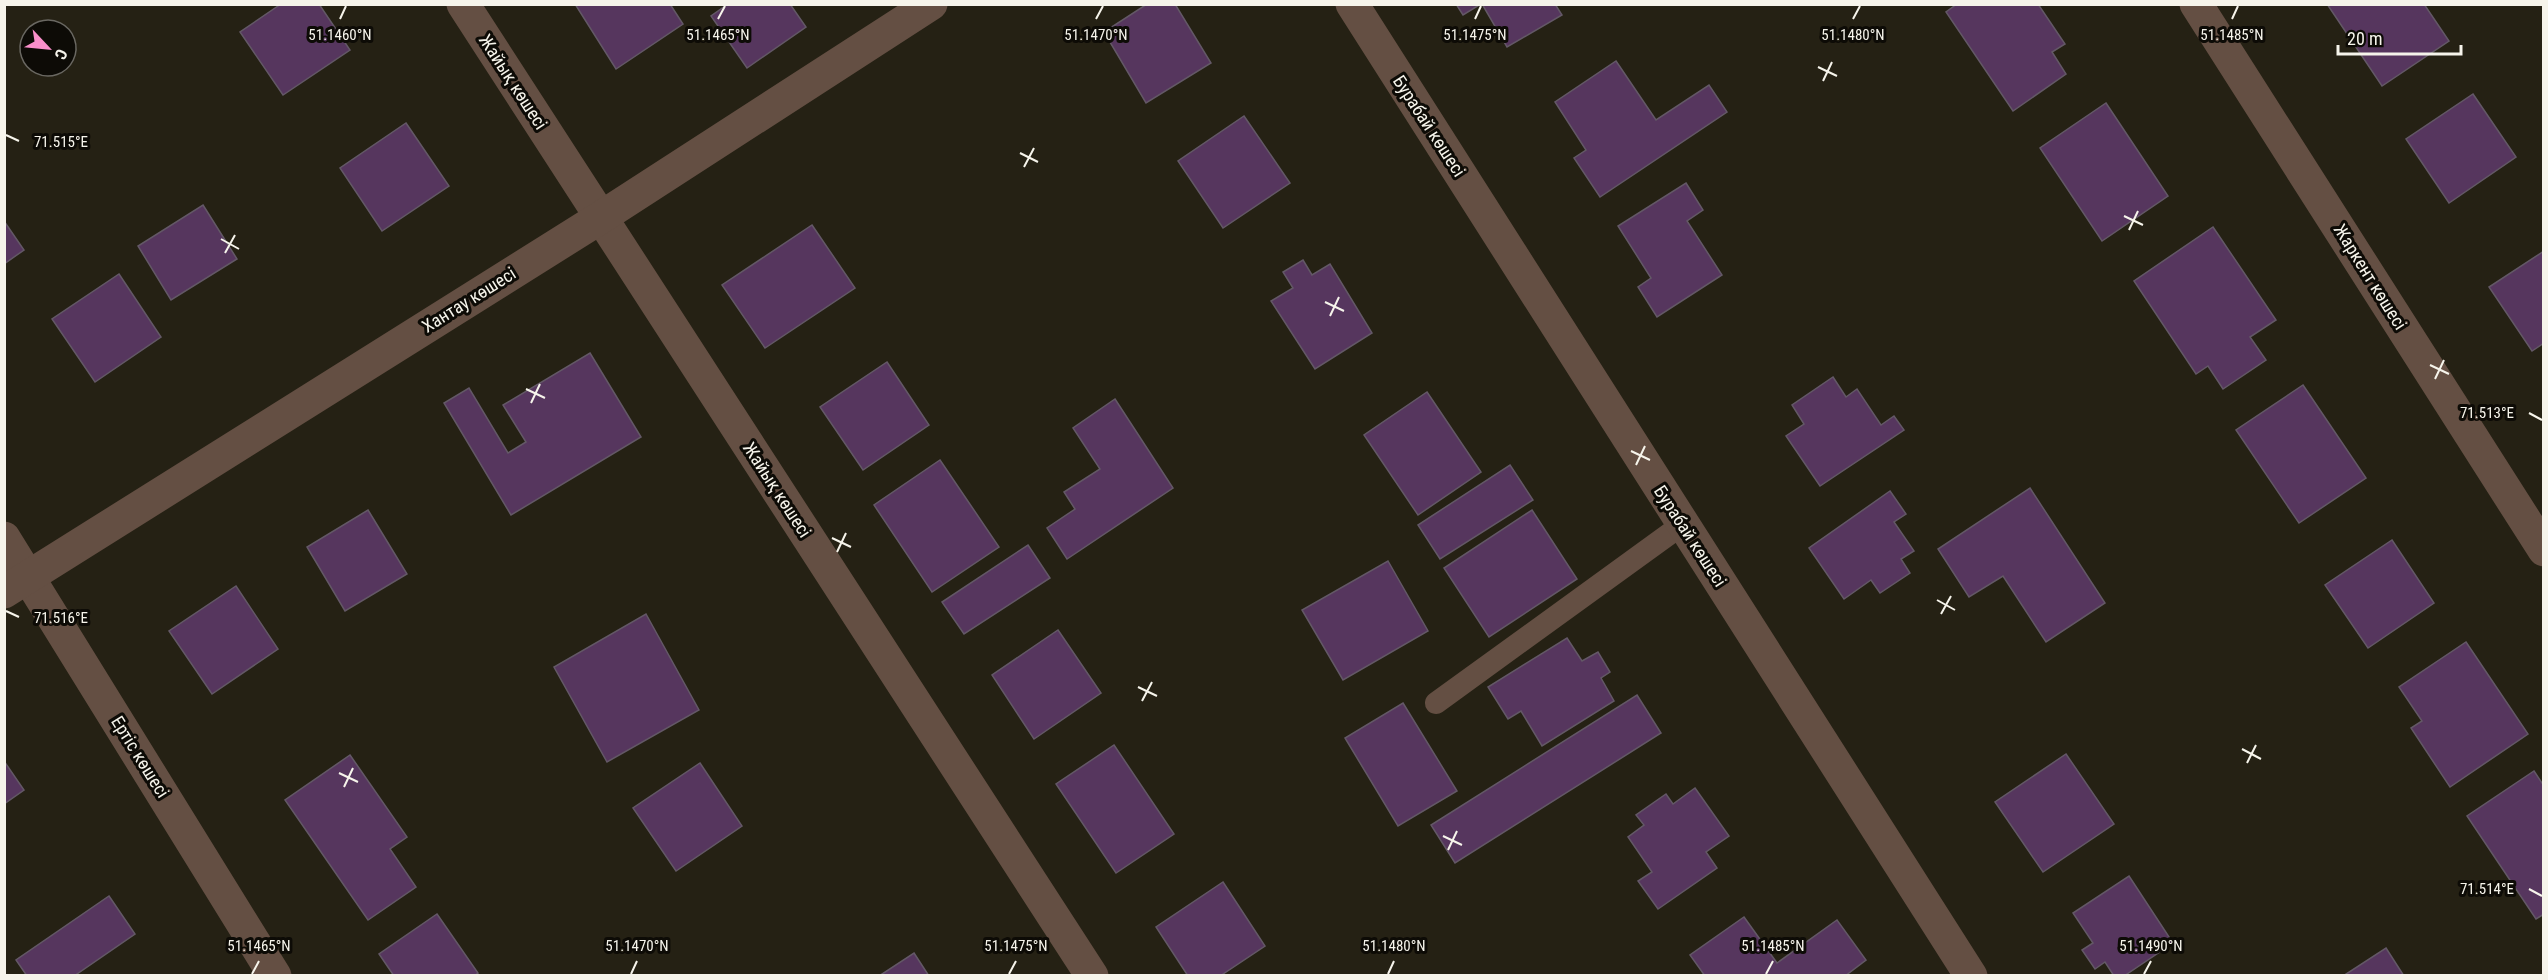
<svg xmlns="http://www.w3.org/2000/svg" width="2548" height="980" viewBox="0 0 2548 980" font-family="'Roboto Condensed',sans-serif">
  <rect width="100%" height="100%" fill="#252114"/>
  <g fill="#56365e" stroke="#635866" stroke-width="1.5">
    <path d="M 281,4 L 319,4 L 350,50 L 283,95 L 240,32 Z"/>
    <path d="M 575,4 L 670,4 L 683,24 L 616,69 Z"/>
    <path d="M 728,4 L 790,4 L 806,27 L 747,68 L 711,16 Z"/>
    <path d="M 1147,4 L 1175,4 L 1211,63 L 1146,103 L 1104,32 Z"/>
    <path d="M 1456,4 L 1481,4 L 1463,15 Z"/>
    <path d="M 1482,4 L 1555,4 L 1562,15 L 1507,47 Z"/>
    <path d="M 1957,4 L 2038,4 L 2065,44 L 2052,52 L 2066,74 L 2013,111 L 1946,12 Z"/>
    <path d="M 2327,4 L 2424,4 L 2449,41 L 2382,86 Z"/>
    <path d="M 1616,61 L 1656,120 L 1709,85 L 1727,112 L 1600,197 L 1574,158 L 1586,150 L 1555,102 Z"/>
    <path d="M 2473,94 L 2516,157 L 2449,203 L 2406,139 Z"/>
    <path d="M 2106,103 L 2168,196 L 2102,241 L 2040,148 Z"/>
    <path d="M 1244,116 L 1290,183 L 1223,228 L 1178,161 Z"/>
    <path d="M 406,123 L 449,186 L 382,231 L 340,168 Z"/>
    <path d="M 1686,183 L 1703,210 L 1687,221 L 1722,275 L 1657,317 L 1638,287 L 1651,278 L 1618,226 Z"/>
    <path d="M 203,205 L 237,259 L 171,300 L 138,246 Z"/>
    <path d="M 4,221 L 24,250 L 4,264 Z"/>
    <path d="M 812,225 L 855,288 L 765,348 L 722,285 Z"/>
    <path d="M 2213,227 L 2276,320 L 2250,337 L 2266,360 L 2223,389 L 2208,366 L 2196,374 L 2134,281 Z"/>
    <path d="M 2544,251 L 2544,343 L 2532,351 L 2489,287 Z"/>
    <path d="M 1303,260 L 1312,275 L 1330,264 L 1372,333 L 1315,369 L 1271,301 L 1293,288 L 1283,272 Z"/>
    <path d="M 119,274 L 161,337 L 95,382 L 52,319 Z"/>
    <path d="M 590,353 L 641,437 L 511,515 L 444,403 L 469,388 L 508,453 L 526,442 L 503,405 Z"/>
    <path d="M 887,362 L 929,425 L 863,470 L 820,407 Z"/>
    <path d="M 1833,377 L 1846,397 L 1857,389 L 1881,425 L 1894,416 L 1904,430 L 1820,486 L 1786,436 L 1804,424 L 1792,405 Z"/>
    <path d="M 2303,385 L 2366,478 L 2299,523 L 2236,430 Z"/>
    <path d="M 1427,392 L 1481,472 L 1418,515 L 1364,435 Z"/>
    <path d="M 1115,399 L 1173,488 L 1067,559 L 1047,528 L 1075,509 L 1064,492 L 1100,469 L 1073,428 Z"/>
    <path d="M 940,460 L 999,547 L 932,592 L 874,505 Z"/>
    <path d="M 1510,465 L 1533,500 L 1440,559 L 1418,525 Z"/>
    <path d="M 2030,488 L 2105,603 L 2046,642 L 2003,576 L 1969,597 L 1938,549 Z"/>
    <path d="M 1890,491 L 1906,514 L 1894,522 L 1914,551 L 1901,559 L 1910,573 L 1880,593 L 1871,580 L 1844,599 L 1809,548 Z"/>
    <path d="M 368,510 L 407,574 L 345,611 L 307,547 Z"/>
    <path d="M 1532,510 L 1577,579 L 1489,637 L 1444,568 Z"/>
    <path d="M 2392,540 L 2434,603 L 2368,648 L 2325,585 Z"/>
    <path d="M 1028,545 L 1050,578 L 964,634 L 942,602 Z"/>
    <path d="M 1388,561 L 1428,631 L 1343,680 L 1302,610 Z"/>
    <path d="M 236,586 L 278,649 L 212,694 L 169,631 Z"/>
    <path d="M 646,614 L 699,710 L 607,762 L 554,667 Z"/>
    <path d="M 1058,630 L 1101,693 L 1034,739 L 992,675 Z"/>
    <path d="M 1567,638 L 1582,661 L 1598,652 L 1610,672 L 1601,678 L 1614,701 L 1542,746 L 1521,711 L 1508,719 L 1488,687 Z"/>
    <path d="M 2466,642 L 2528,734 L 2450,787 L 2411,728 L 2422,721 L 2399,687 Z"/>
    <path d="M 1637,695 L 1661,733 L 1455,863 L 1431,825 Z"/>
    <path d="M 1403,703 L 1457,791 L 1398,826 L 1345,738 Z"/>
    <path d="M 1114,745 L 1174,834 L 1116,873 L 1056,784 Z"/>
    <path d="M 2066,754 L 2114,824 L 2043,872 L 1995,802 Z"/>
    <path d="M 350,755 L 407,837 L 390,849 L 416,887 L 368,920 L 285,800 Z"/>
    <path d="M 4,761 L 24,790 L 4,804 Z"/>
    <path d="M 700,763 L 742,826 L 676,871 L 633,808 Z"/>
    <path d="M 2534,771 L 2544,786 L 2544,914 L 2536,919 L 2467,816 Z"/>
    <path d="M 1695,788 L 1729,836 L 1706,852 L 1717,868 L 1658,909 L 1638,881 L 1652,872 L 1628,837 L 1644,825 L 1636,815 L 1666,794 L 1673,804 Z"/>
    <path d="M 2129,876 L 2173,943 L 2124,976 L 2114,976 L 2105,962 L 2095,969 L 2082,950 L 2093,943 L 2073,913 Z"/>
    <path d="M 1223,882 L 1265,946 L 1220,976 L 1188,976 L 1156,927 Z"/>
    <path d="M 109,896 L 135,934 L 74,976 L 27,976 L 16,960 Z"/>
    <path d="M 437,914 L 478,973 L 474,976 L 394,976 L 379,954 Z"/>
    <path d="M 1744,917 L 1777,963 L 1837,920 L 1866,960 L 1845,976 L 1705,976 L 1690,955 Z"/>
    <path d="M 2386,948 L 2404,976 L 2343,976 Z"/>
    <path d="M 914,953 L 929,976 L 879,976 Z"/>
  </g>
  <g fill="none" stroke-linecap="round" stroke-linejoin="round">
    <path stroke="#644f43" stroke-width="22" d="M 1436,703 L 1683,524"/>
    <g stroke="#644f43" stroke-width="33">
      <path d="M 463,4 L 1092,976"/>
      <path d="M 1352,4 L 1971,976"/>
      <path d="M 2196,4 L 2544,550"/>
      <path d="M 4,538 L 275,976"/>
      <path d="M 4,592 L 600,218 L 931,4"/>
    </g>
  </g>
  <path fill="none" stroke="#f6f4eb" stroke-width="2" d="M 340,19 L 346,6M 718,19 L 725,6M 1096,19 L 1103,6M 1475,19 L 1481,6M 1853,19 L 1860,6M 2232,19 L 2238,6M 1818,67 L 1837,76M 1823,81 L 1832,62M 6,135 L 19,141M 1020,153 L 1038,162M 1024,167 L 1034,148M 2124,216 L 2143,225M 2129,230 L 2138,211M 221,239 L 239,249M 225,253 L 235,235M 1325,302 L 1344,311M 1330,316 L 1339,297M 2430,365 L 2449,374M 2435,379 L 2444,360M 526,389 L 545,398M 531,403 L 540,384M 2529,413 L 2542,420M 1631,451 L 1650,460M 1636,465 L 1645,446M 832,538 L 851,547M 837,552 L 846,533M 1937,600 L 1955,610M 6,611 L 19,617M 1941,614 L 1951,596M 1138,687 L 1157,696M 1142,701 L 1152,682M 2242,749 L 2261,759M 2247,763 L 2256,745M 339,773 L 358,782M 344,787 L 353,768M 1443,836 L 1462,845M 1448,850 L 1457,831M 2529,889 L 2542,896M 252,974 L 259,961M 631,974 L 637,961M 1009,974 L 1016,961M 1388,974 L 1394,961M 1766,974 L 1773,961M 2144,974 L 2151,961"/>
  <g text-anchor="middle" stroke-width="6" stroke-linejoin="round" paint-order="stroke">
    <g font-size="18" fill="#f6f4eb" stroke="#0d0b06">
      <text transform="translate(513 82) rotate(57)" y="6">Жайық көшесі</text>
      <text transform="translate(1429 126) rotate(57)" y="6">Бурабай көшесі</text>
      <text transform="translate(2370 277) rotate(58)" y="6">Жаркент көшесі</text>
      <text transform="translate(469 300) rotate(-32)" y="6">Хантау көшесі</text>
      <text transform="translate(777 490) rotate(57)" y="6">Жайық көшесі</text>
      <text transform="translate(1690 536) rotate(57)" y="6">Бурабай көшесі</text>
      <text transform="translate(140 757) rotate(58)" y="6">Ертіс көшесі</text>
    </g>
  </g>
  <g font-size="15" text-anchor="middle" fill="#f6f4eb" stroke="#0d0b06" stroke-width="6" stroke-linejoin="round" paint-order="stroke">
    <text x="718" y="40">51.1465°N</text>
    <text x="1096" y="40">51.1470°N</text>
    <text x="1475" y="40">51.1475°N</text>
    <text x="2232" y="40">51.1485°N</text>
    <text x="340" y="40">51.1460°N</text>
    <text x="1853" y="40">51.1480°N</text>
    <text x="61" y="147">71.515°E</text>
    <text x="2487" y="418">71.513°E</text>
    <text x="61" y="623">71.516°E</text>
    <text x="2487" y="894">71.514°E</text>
    <text x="259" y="951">51.1465°N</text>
    <text x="637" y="951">51.1470°N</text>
    <text x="1016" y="951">51.1475°N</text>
    <text x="1394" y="951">51.1480°N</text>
    <text x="1773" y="951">51.1485°N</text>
    <text x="2151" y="951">51.1490°N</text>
  </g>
  <rect width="2548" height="980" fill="none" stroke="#f6f4eb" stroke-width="12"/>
  <g transform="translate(48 48) rotate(116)"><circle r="28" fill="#0d0b06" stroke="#6a6862" stroke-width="1.5"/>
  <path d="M0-4.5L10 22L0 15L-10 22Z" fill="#f98fca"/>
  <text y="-9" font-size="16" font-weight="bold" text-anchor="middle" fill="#f6f4eb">С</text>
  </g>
  <path d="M2338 45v9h123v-9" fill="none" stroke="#f6f4eb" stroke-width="3"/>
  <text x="2347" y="45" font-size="18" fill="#f6f4eb" stroke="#0d0b06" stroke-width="4.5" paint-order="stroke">20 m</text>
</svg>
